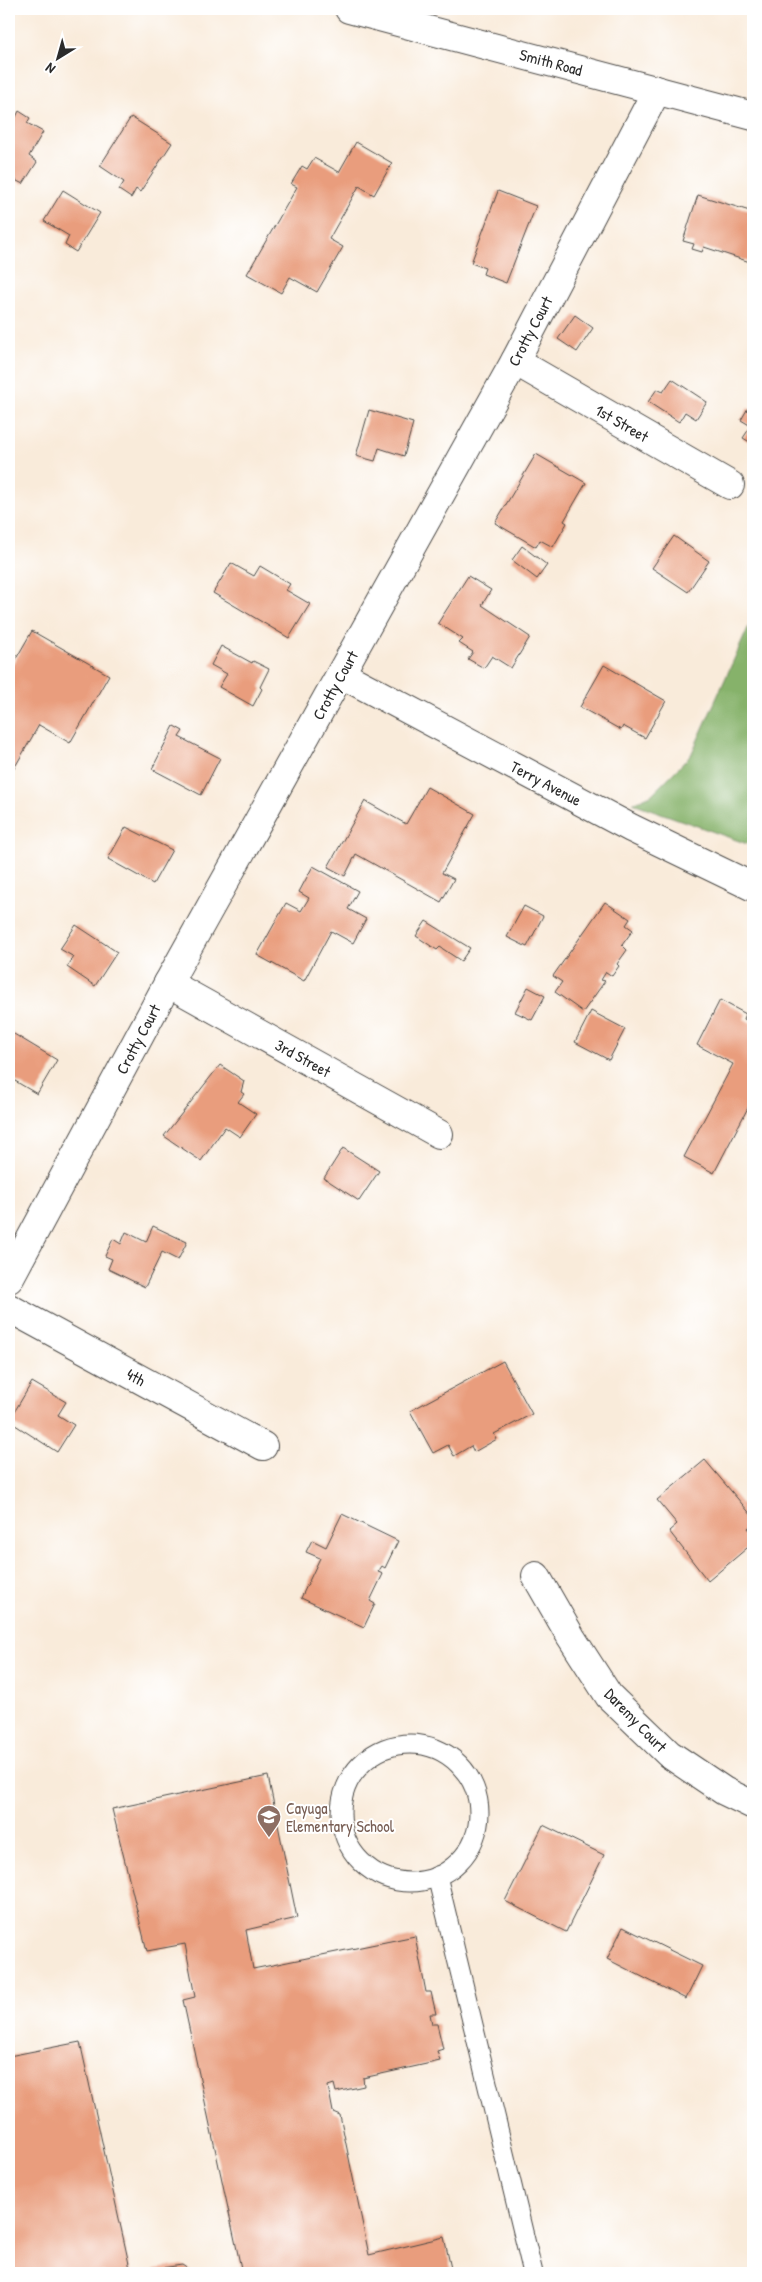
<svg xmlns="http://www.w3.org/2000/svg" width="762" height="2282" viewBox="0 0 762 2282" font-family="'Patrick Hand',sans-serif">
  <rect width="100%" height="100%" fill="#fff"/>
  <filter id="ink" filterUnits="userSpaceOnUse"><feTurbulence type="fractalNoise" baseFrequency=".02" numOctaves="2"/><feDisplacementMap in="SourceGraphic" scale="10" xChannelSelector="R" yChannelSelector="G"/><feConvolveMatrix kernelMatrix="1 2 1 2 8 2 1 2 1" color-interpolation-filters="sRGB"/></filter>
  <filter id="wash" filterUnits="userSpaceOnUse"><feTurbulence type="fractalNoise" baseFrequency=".0096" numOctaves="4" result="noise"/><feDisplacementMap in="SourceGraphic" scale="20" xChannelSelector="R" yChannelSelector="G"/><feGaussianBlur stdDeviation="1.12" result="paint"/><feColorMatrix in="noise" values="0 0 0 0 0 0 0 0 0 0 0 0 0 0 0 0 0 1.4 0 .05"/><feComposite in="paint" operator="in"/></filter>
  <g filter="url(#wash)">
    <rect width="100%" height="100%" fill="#f9ebda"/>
    <path fill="#86b26a" stroke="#586e4a" d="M 753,617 L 753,846 L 633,803 L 651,795 L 691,755 Z"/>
    <g id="blocks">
      <g fill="#e99d7d">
        <path d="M 19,111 L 30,118 L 27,123 L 43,132 L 29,156 L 37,162 L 23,184 L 13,179 L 12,181 L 9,179 L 9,112 L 16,117 Z"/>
        <path d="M 131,117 L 172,143 L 140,192 L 136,189 L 131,198 L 119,190 L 124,182 L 100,166 Z"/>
        <path d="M 356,142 L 392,163 L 374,195 L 359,186 L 329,239 L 343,247 L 317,292 L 290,277 L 281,293 L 247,274 L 297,187 L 291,184 L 302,166 L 307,169 L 314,158 L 339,172 Z"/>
        <path d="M 63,190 L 100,213 L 76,252 L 65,245 L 69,236 L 44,221 Z"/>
        <path d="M 498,191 L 536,206 L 506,283 L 483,274 L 485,268 L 471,263 Z"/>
        <path d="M 698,195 L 753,212 L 753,263 L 704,247 L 702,252 L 692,249 L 694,244 L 683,241 Z"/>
        <path d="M 575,315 L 593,328 L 577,352 L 558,339 Z"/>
        <path d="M 672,379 L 707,402 L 696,419 L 685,412 L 679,422 L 648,402 L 657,389 L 663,392 Z"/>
        <path d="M 748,408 L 753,411 L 753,444 L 743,438 L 751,426 L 741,420 Z"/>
        <path d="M 369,410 L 413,423 L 404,456 L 379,448 L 375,461 L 356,456 Z"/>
        <path d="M 536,454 L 586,483 L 564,521 L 567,523 L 553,547 L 540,540 L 536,547 L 495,523 Z"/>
        <path d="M 674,536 L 709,561 L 688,592 L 652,568 Z"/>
        <path d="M 522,546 L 547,565 L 537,579 L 512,560 Z"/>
        <path d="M 231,563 L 254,576 L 260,566 L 290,584 L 286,590 L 310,604 L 289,638 L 213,593 Z"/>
        <path d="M 468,576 L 491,590 L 482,605 L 530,637 L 511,668 L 492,656 L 484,668 L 468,659 L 473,652 L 459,643 L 463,639 L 438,623 Z"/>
        <path d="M 32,631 L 109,675 L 70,743 L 39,725 L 12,772 L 9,770 L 9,671 Z"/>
        <path d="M 221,646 L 252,663 L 253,661 L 269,669 L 260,687 L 262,689 L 253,706 L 219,687 L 227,674 L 211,665 Z"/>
        <path d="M 604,665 L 666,701 L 645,738 L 623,726 L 621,730 L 580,707 Z"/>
        <path d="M 174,726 L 183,731 L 179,737 L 220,758 L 201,795 L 152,769 Z"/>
        <path d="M 427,787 L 475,814 L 442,873 L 454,879 L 441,902 L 356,854 L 345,876 L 328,867 L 365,801 L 406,824 Z"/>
        <path d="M 126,827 L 172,850 L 153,884 L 108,859 Z"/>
        <path d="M 313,866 L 358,891 L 348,909 L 366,919 L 353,943 L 331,931 L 304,981 L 257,955 L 286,903 L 301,911 L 309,898 L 299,892 Z"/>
        <path d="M 605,902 L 630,919 L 626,925 L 633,930 L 622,945 L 627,950 L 617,964 L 619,966 L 612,976 L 606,972 L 601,980 L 605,981 L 583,1012 L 555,992 L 562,982 L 553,976 Z"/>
        <path d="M 524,906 L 543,916 L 527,947 L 507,937 Z"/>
        <path d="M 426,921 L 470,948 L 461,961 L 440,947 L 437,950 L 416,936 Z"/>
        <path d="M 76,925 L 117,952 L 95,986 L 67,967 L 74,957 L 60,949 Z"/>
        <path d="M 528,987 L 545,996 L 532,1020 L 515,1012 Z"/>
        <path d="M 720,1000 L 746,1014 L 744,1019 L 753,1024 L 753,1098 L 714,1173 L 684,1157 L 733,1064 L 697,1045 Z"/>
        <path d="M 591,1011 L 625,1029 L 609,1060 L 575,1042 Z"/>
        <path d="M 9,1031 L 57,1060 L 37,1094 L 10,1078 L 9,1081 Z"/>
        <path d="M 220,1065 L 244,1081 L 241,1092 L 244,1094 L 238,1102 L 256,1114 L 240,1137 L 225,1127 L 201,1161 L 164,1136 Z"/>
        <path d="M 343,1148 L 379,1171 L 359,1201 L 324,1178 Z"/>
        <path d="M 153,1226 L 187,1242 L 178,1260 L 162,1252 L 145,1287 L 108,1269 L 112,1259 L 105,1256 L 113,1239 L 121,1244 L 126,1232 L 146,1242 Z"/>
        <path d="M 503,1361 L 532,1414 L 494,1434 L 497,1439 L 474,1452 L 471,1446 L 454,1456 L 448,1445 L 433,1453 L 410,1411 Z"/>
        <path d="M 32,1382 L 66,1402 L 58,1415 L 74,1425 L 57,1452 L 9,1421 Z"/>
        <path d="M 705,1460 L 753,1517 L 753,1523 L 748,1528 L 753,1534 L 753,1543 L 708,1581 L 669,1531 L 677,1524 L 657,1500 Z"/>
        <path d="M 342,1514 L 398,1541 L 385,1568 L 382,1566 L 378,1572 L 383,1574 L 370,1601 L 375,1604 L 364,1627 L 301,1598 L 320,1558 L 306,1552 L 312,1540 L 326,1547 Z"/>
        <path d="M 268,1776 L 297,1918 L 246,1930 L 253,1969 L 415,1936 L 426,1992 L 431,1992 L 436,2014 L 430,2014 L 432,2024 L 437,2024 L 443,2049 L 437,2051 L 440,2061 L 363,2078 L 364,2086 L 336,2092 L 334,2084 L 328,2086 L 333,2112 L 340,2115 L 369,2255 L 444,2237 L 452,2273 L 242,2273 L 183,2000 L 195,1997 L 185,1944 L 147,1951 L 112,1809 Z"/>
        <path d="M 543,1825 L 604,1855 L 566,1932 L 505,1901 Z"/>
        <path d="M 623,1927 L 702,1966 L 686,1999 L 607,1959 Z"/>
        <path d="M 80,2042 L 131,2273 L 9,2273 L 9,2056 Z"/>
        <path d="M 182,2265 L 194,2273 L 152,2273 L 155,2269 Z"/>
      </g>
    </g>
  </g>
  <g filter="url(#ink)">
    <use href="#blocks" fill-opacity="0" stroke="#4a4845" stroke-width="1"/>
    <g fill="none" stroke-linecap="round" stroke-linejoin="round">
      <defs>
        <g id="service">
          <circle cx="410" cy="1813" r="69"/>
          <path d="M 437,1876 L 533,2273"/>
        </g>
        <g id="minor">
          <path d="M 515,361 L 730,485"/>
          <path d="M 341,674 L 631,828 L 753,887"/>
          <path d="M 168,983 L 439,1134"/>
          <path d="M 9,1279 L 168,983 L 515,361 L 657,90"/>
          <path d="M 9,1308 L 263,1446"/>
          <path d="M 536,1576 L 571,1637 L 609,1696 L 669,1754 L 724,1791 L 753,1805"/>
        </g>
        <path id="tertiary" d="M 349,9 L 753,116"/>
      </defs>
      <use href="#service" stroke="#4a4845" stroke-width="21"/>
      <use href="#minor" stroke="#4a4845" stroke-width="30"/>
      <use href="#tertiary" stroke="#4a4845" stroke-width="30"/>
      <use href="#service" stroke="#fff" stroke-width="19"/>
      <use href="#minor" stroke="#fff" stroke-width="28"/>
      <use href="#tertiary" stroke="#fff" stroke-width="28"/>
    </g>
  </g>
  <defs>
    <symbol id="school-pin" viewBox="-11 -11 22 30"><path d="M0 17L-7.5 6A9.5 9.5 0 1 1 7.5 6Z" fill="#8d6e63" stroke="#fff"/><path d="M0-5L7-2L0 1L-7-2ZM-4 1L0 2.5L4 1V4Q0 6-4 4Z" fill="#fff"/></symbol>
  </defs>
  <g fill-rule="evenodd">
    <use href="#school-pin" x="255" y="1803" width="28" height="38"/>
  </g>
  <g text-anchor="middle" stroke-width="4" stroke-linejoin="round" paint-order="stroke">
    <g font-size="16" fill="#2b2b2b" stroke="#fff">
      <text transform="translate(551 62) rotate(15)" y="6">Smith Road</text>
      <text transform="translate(530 331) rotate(-62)" y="6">Crotty Court</text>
      <text transform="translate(622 423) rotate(30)" y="6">1st Street</text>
      <text transform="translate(335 685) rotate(-61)" y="6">Crotty Court</text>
      <text transform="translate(546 783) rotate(28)" y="6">Terry Avenue</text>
      <text transform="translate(138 1039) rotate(-62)" y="6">Crotty Court</text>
      <text transform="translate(303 1058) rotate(29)" y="6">3rd Street</text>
      <text transform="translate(136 1377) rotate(29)" y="6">4th</text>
      <text transform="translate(636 1720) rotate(46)" y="6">Daremy Court</text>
    </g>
    <g font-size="16" fill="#785e54" stroke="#fff" text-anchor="start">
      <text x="286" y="1814">Cayuga<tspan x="286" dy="18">Elementary School</tspan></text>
    </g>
  </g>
  <rect width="762" height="2282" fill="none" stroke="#fff" stroke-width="30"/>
  <g transform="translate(58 58) rotate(217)" stroke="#ffffff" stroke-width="4" paint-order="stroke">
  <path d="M0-4L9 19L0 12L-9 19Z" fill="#2b2b2b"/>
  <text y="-8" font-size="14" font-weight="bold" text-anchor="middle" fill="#2b2b2b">N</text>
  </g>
</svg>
